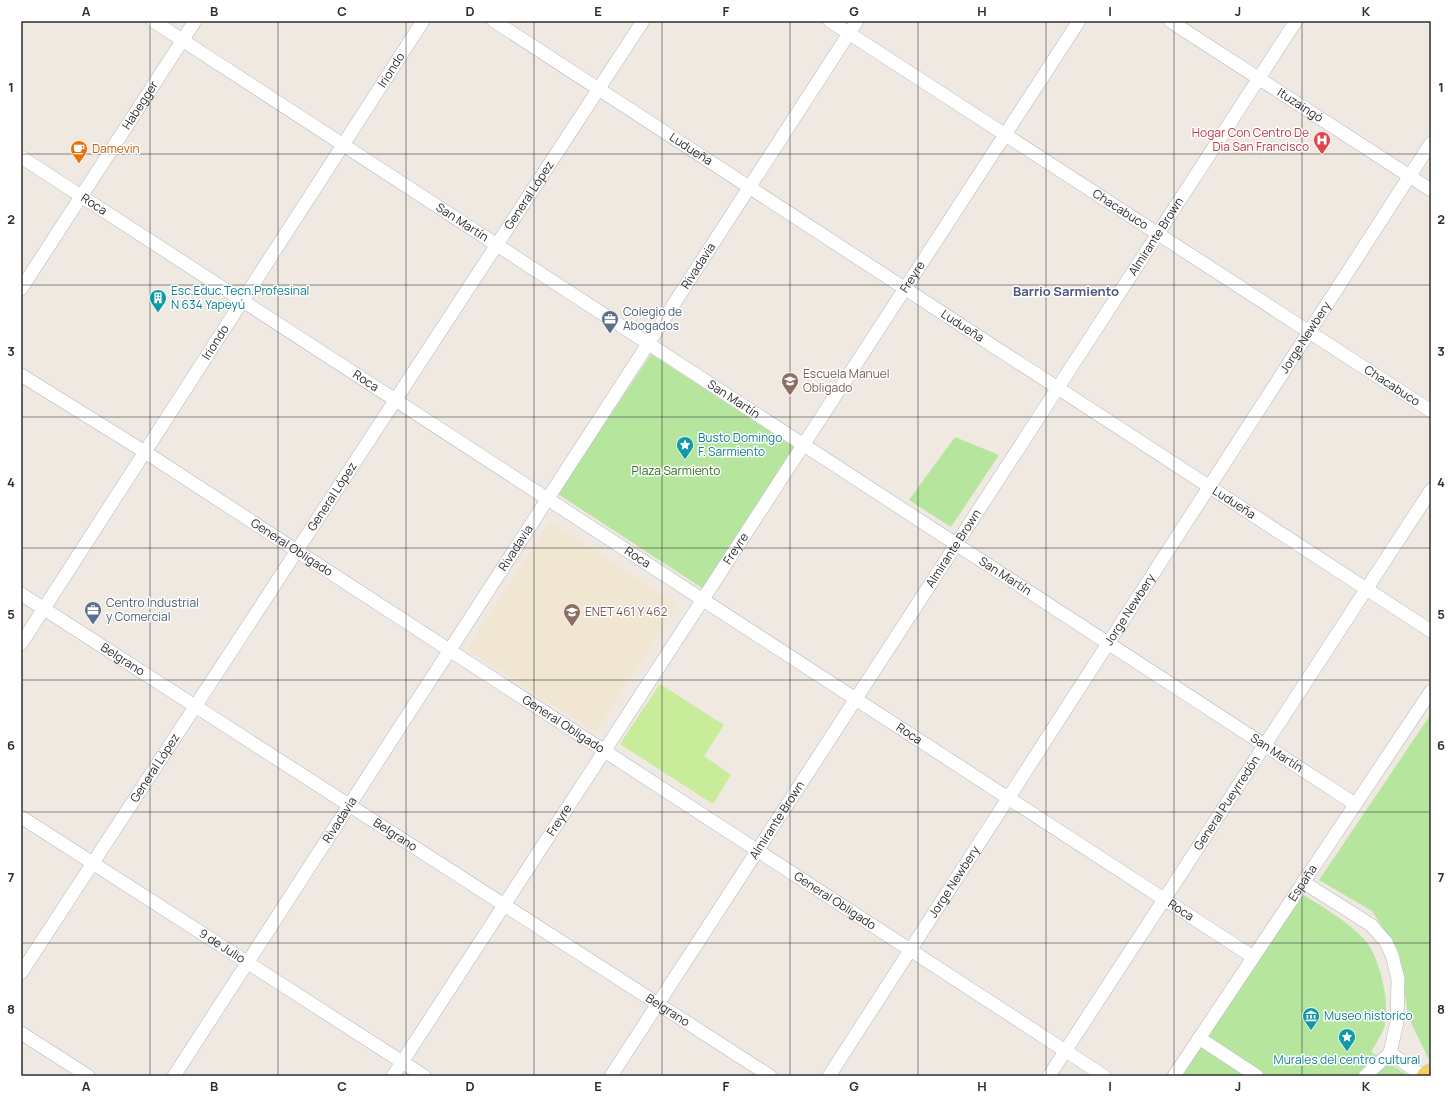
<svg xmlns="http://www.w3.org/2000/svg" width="1452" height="1097" viewBox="0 0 1452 1097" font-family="Manrope,sans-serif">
  <rect width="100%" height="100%" fill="#efe9e1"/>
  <path fill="#f0e6d1" d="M 550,522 L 677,605 L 595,732 L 467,649 Z"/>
  <g fill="#b6e59e">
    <path d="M 651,354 L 794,447 L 702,588 L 558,494 Z"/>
    <path d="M 955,437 L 999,455 L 951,527 L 909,500 Z"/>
    <path d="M 1431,714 L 1431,1060 L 1430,1062 L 1408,1016 L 1399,953 L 1372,911 L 1319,880 Z"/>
    <path d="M 1302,894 C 1323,907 1347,921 1364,939 C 1380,956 1391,1005 1384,1028 C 1381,1036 1375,1045 1371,1052 L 1409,1076 L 1179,1076 Z"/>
  </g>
  <path fill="#c9ec9a" d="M 660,684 L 724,725 L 704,756 L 731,775 L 713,804 L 620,744 Z"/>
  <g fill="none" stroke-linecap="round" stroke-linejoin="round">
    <defs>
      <g id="minor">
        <path id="s1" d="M 153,21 L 1355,804"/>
        <path id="s2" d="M 494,21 L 1431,631"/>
        <path id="s3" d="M 830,21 L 1431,411"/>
        <path id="s4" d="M 1170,21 L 1431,190"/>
        <path id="s5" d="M 21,157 L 1253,957"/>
        <path id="s6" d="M 21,289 L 195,21"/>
        <path id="s7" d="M 21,375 L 145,452 L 1104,1076"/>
        <path id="s8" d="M 21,594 L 770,1076"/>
        <path id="s9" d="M 21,644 L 423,21"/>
        <path id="s10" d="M 21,817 L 424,1076"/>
        <path d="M 1303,882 L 1371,925 L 1386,942 L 1392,955 L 1398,979 L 1397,1022 L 1390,1053 L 1365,1076"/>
        <path id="s11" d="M 21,973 L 643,21"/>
        <path d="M 21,1033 L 88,1076"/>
        <path d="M 1199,1038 L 1257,1076"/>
        <path d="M 1390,1053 L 1423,1076"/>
        <path id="s12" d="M 174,1076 L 857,21"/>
        <path id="s13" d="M 393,1076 L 1079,21"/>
        <path id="s14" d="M 611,1076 L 1296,21"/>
        <path id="s15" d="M 829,1076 L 1431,143"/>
        <path id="s16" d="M 1049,1076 L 1431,490"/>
        <path id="s17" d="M 1174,1076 L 1431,691"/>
      </g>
      <path id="major" d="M 1425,1076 L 1431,1072"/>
    </defs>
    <use href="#minor" stroke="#b4b7c1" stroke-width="14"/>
    <use href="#major" stroke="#c9c9c9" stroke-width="18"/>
    <use href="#minor" stroke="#fff" stroke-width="13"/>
    <use href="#major" stroke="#f2d163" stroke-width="17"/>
  </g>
  <path fill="none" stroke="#2e2e2e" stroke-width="1" stroke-opacity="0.55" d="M 150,21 L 150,1076M 278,21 L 278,1076M 406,21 L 406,1076M 534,21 L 534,1076M 662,21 L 662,1076M 790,21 L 790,1076M 918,21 L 918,1076M 1046,21 L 1046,1076M 1174,21 L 1174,1076M 1302,21 L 1302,1076M 21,154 L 1431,154M 21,285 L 1431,285M 21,417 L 1431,417M 21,548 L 1431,548M 21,680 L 1431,680M 21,812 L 1431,812M 21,943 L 1431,943"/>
  <defs>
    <symbol id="hospital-pin" viewBox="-11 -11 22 30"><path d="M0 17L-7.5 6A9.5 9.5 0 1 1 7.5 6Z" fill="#e0444e" stroke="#fff"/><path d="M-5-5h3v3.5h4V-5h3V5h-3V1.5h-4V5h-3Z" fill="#fff"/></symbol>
    <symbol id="cafe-pin" viewBox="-11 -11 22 30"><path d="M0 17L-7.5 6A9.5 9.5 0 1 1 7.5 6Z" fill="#e8710a" stroke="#fff"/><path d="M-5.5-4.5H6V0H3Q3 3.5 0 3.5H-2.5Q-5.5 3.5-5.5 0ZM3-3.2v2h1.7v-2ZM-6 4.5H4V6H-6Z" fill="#fff"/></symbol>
    <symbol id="building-pin" viewBox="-11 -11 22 30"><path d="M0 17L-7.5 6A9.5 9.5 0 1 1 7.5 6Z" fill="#0f9aa8" stroke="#fff"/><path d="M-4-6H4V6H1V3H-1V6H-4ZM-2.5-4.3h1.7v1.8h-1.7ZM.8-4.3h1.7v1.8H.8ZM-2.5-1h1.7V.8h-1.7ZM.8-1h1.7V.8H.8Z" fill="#fff"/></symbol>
    <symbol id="office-pin" viewBox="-11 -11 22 30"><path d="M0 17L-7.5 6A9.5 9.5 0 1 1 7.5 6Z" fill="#5c6f8a" stroke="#fff"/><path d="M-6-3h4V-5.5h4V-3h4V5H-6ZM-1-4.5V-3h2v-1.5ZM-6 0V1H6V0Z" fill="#fff"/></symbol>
    <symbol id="school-pin" viewBox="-11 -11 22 30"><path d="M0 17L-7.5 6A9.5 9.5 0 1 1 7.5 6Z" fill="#8d6e63" stroke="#fff"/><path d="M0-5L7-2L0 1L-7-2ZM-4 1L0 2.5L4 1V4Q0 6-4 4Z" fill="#fff"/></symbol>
    <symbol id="sight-pin" viewBox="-11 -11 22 30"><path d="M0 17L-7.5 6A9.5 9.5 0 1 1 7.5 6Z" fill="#0f9aa8" stroke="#fff"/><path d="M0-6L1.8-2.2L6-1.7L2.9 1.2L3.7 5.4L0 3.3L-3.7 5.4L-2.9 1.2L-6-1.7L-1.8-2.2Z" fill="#fff"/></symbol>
    <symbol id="museum-pin" viewBox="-11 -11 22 30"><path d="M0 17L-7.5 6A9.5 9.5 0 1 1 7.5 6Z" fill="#0f9aa8" stroke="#fff"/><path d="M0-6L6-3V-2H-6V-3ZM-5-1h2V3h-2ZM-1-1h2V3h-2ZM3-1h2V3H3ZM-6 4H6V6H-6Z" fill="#fff"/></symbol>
  </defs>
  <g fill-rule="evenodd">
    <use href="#hospital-pin" x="1312" y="130" width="20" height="27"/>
    <use href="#cafe-pin" x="69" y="139" width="20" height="27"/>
    <use href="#building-pin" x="148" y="288" width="20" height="27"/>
    <use href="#office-pin" x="600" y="309" width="20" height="27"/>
    <use href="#school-pin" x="780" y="371" width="20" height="27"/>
    <use href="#sight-pin" x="675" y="435" width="20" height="27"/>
    <use href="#office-pin" x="83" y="600" width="20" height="27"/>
    <use href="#school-pin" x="562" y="602" width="20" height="27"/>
    <use href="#museum-pin" x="1301" y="1006" width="20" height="27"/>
    <use href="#sight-pin" x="1337" y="1027" width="20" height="27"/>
  </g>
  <g text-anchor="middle" stroke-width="3" stroke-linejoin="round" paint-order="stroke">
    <g font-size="12" fill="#2e2e2e" stroke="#fff">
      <text dy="4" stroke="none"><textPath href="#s9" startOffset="683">Iriondo</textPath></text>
      <text dy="4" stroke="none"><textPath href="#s6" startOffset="219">Habegger</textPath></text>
      <text dy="4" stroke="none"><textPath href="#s4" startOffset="155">Ituzaingó</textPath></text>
      <text dy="4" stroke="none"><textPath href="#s2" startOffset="235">Ludueña</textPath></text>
      <text dy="4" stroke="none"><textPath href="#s11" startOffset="929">General López</textPath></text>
      <text dy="4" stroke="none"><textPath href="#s5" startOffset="87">Roca</textPath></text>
      <text dy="4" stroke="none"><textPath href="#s3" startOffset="346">Chacabuco</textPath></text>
      <text dy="4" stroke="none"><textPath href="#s1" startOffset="369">San Martín</textPath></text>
      <text dy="4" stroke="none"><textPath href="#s14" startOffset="1001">Almirante Brown</textPath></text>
      <text dy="4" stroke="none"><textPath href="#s12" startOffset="965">Rivadavia</textPath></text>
      <text dy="4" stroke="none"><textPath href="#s13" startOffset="953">Freyre</textPath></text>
      <text dy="4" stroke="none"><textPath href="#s2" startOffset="559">Ludueña</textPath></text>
      <text dy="4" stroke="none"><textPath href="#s15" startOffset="879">Jorge Newbery</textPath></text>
      <text dy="4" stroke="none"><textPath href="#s9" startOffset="359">Iriondo</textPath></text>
      <text dy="4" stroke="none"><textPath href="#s5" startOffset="411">Roca</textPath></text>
      <text dy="4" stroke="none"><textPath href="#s3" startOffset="670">Chacabuco</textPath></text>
      <text dy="4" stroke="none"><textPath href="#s1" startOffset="693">San Martín</textPath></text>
      <text dy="4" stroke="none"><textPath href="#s11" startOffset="569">General López</textPath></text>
      <text dy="4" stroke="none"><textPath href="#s2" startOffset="883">Ludueña</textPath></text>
      <text dy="4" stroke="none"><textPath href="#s7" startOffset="321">General Obligado</textPath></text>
      <text dy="4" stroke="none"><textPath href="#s12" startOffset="629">Rivadavia</textPath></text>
      <text dy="4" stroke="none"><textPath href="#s13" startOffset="629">Freyre</textPath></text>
      <text dy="4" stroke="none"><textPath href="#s14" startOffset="629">Almirante Brown</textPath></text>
      <text dy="4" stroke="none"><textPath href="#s5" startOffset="735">Roca</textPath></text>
      <text dy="4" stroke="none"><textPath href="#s1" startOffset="1017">San Martín</textPath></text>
      <text dy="4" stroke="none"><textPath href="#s15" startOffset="555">Jorge Newbery</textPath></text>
      <text dy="4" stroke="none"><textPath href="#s8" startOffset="121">Belgrano</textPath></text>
      <text dy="4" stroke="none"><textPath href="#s7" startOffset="645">General Obligado</textPath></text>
      <text dy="4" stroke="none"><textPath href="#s5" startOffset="1059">Roca</textPath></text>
      <text dy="4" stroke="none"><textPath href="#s1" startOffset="1341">San Martín</textPath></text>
      <text dy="4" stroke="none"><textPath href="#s11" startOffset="245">General López</textPath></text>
      <text dy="4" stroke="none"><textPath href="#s16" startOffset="326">General Pueyrredón</textPath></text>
      <text dy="4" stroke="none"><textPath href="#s12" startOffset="305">Rivadavia</textPath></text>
      <text dy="4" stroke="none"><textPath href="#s13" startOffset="305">Freyre</textPath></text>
      <text dy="4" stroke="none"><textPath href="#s14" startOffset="305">Almirante Brown</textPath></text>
      <text dy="4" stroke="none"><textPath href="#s8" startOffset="445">Belgrano</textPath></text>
      <text dy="4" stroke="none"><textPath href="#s15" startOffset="231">Jorge Newbery</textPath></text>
      <text dy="4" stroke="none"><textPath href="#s17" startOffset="232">España</textPath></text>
      <text dy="4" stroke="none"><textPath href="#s7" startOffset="969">General Obligado</textPath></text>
      <text dy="4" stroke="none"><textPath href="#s5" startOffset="1383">Roca</textPath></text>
      <text dy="4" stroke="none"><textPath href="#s10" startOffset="239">9 de Julio</textPath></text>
      <text dy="4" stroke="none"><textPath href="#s8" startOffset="769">Belgrano</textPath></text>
    </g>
    <g font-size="12" fill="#be3a42" stroke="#fff" text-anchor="end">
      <text x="1309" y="137">Hogar Con Centro De<tspan x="1309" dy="14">Dia San Francisco</tspan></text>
    </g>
    <g font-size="12" fill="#c56008" stroke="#fff" text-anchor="start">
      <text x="92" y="153">Damevin</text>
    </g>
    <g font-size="12" fill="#0d838f" stroke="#fff" text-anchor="start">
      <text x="171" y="295">Esc.Educ.Tecn.Profesinal<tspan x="171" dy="14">N 634 Yapeyú</tspan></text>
      <text x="698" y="442">Busto Domingo<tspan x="698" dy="14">F. Sarmiento</tspan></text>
      <text x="1324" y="1020">Museo historico</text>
      <text x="1347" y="1064" text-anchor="middle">Murales del centro cultural</text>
    </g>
    <g font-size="12" fill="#4e5e75" stroke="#fff" text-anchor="start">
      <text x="623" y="316">Colegio de<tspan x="623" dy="14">Abogados</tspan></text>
      <text x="106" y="607">Centro Industrial<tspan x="106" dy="14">y Comercial</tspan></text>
    </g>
    <g font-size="12" fill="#785e54" stroke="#fff" text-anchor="start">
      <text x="803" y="378">Escuela Manuel<tspan x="803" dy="14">Obligado</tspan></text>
      <text x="585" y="616">ENET 461 Y 462</text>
    </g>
    <g font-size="12" fill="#2c6e1b" stroke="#fff">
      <text x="676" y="475">Plaza Sarmiento</text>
    </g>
    <g font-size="13" font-weight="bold" fill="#4d5680" stroke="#fff">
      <text x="1066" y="296">Barrio Sarmiento</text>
    </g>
  </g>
  <rect width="1452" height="1097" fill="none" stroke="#ffffff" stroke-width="44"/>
  <rect x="22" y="22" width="1408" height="1053" fill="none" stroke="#2e2e2e" stroke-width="1.5"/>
  <g font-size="13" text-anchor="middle" font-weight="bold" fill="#2e2e2e">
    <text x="86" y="16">A</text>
    <text x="214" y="16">B</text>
    <text x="342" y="16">C</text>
    <text x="470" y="16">D</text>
    <text x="598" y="16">E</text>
    <text x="726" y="16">F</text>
    <text x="854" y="16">G</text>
    <text x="982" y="16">H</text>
    <text x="1110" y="16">I</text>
    <text x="1238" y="16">J</text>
    <text x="1366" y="16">K</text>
    <text x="11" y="92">1</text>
    <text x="1441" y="92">1</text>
    <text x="11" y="224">2</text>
    <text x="1441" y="224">2</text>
    <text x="11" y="356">3</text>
    <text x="1441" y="356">3</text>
    <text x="11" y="487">4</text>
    <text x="1441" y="487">4</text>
    <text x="11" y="619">5</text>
    <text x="1441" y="619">5</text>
    <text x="11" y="750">6</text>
    <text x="1441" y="750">6</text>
    <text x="11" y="882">7</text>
    <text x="1441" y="882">7</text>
    <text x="11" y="1014">8</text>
    <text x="1441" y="1014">8</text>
    <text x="86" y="1091">A</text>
    <text x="214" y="1091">B</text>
    <text x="342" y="1091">C</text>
    <text x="470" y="1091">D</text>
    <text x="598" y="1091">E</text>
    <text x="726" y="1091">F</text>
    <text x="854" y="1091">G</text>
    <text x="982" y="1091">H</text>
    <text x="1110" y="1091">I</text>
    <text x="1238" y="1091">J</text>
    <text x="1366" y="1091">K</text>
  </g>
</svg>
